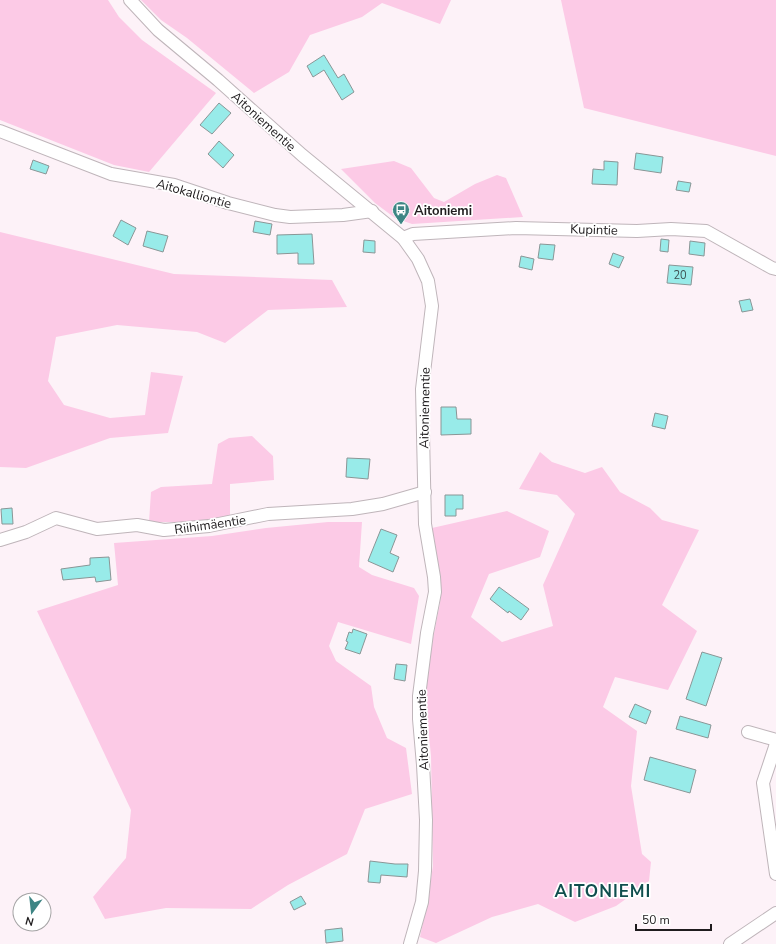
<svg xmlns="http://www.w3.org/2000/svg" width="776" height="944" viewBox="0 0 776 944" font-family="'Nunito Sans',sans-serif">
  <rect width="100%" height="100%" fill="#fdf2f8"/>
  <g fill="#fccae6">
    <path d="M 0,0 L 108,0 L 119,17 L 142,40 L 216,93 L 149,172 L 114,165 L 0,120 Z"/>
    <path d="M 141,0 L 451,0 L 440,24 L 382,3 L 362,17 L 310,35 L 289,72 L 254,93 L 187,38 L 161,20 Z"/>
    <path d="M 561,0 L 776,0 L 776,156 L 584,108 Z"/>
    <path d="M 394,161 L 411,168 L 434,198 L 444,202 L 475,184 L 497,175 L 506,178 L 523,217 L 412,224 L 395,218 L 375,203 L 341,169 Z"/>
    <path d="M 0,232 L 174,274 L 332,280 L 347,307 L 268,310 L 225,343 L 197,332 L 117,325 L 56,337 L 48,381 L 64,405 L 110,418 L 145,415 L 151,372 L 183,376 L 168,433 L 110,438 L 26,468 L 0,467 Z"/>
    <path d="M 252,436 L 273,456 L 274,480 L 230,484 L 230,517 L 192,522 L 149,522 L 151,492 L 161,487 L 212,484 L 218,444 L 229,438 Z"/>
    <path d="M 540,452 L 552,462 L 585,473 L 602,467 L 620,492 L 650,508 L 662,520 L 699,530 L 662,605 L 697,631 L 668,690 L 615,677 L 603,707 L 637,731 L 631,786 L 642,854 L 651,862 L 649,881 L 637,891 L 616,906 L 575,922 L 538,904 L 492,917 L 436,943 L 420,937 L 427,904 L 433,866 L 431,756 L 425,695 L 433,638 L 440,603 L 441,579 L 432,528 L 507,511 L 549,531 L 540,557 L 489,574 L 471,617 L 502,642 L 553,626 L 543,585 L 575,514 L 557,495 L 519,489 Z"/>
    <path d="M 328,522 L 362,522 L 359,567 L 372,575 L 414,588 L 419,596 L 411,644 L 338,622 L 329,646 L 336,661 L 371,686 L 374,707 L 387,738 L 406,748 L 412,794 L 365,809 L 347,854 L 288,885 L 251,909 L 166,908 L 105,919 L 93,897 L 126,858 L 131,810 L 37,611 L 118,585 L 114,543 L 212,536 L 266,528 Z"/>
  </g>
  <g fill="#98ebe9" stroke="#8a9696">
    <path d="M 324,55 L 338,78 L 344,74 L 354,92 L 342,100 L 324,70 L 313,77 L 307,66 Z"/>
    <path d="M 219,103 L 231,113 L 212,134 L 200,125 Z"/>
    <path d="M 219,141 L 234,155 L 223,168 L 208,154 Z"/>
    <path d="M 636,153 L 663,157 L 661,173 L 634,169 Z"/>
    <path d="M 33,160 L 49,166 L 46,174 L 30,169 Z"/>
    <path d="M 604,161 L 618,162 L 617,185 L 592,184 L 593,169 L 604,170 Z"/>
    <path d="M 678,181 L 691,183 L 689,192 L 676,190 Z"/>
    <path d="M 121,220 L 136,228 L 128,245 L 113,236 Z"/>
    <path d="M 255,221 L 272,224 L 270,235 L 253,232 Z"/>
    <path d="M 147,231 L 168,236 L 163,252 L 143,246 Z"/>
    <path d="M 312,234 L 314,264 L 298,264 L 298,253 L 277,254 L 277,235 Z"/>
    <path d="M 661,239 L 669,240 L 668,252 L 660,251 Z"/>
    <path d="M 364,240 L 375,241 L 375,253 L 363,252 Z"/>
    <path d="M 690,241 L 705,243 L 704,256 L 689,254 Z"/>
    <path d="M 540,244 L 555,245 L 553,260 L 538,258 Z"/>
    <path d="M 613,253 L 624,257 L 619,268 L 609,264 Z"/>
    <path d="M 521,256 L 534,259 L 532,270 L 519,267 Z"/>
    <path d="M 669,265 L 693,267 L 691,285 L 667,283 Z"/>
    <path d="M 750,299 L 753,310 L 742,312 L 739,301 Z"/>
    <path d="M 441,407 L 456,407 L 457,419 L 471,419 L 471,434 L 441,435 Z"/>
    <path d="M 655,413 L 668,416 L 665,429 L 652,426 Z"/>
    <path d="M 347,458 L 370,459 L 368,479 L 346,477 Z"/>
    <path d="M 445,495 L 463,495 L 463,509 L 456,509 L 456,516 L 445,516 Z"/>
    <path d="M 12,508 L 13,524 L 2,524 L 1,509 Z"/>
    <path d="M 381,529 L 397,535 L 390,553 L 399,557 L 393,572 L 368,561 Z"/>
    <path d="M 109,557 L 111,580 L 96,582 L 95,577 L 63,580 L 61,569 L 90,565 L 90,558 Z"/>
    <path d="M 499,587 L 529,609 L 521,620 L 509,611 L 508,613 L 490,599 Z"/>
    <path d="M 353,629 L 367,634 L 360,654 L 345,649 L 348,642 L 346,641 L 349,632 L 352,633 Z"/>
    <path d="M 702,652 L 722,658 L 706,706 L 686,699 Z"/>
    <path d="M 396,664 L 407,665 L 405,681 L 394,679 Z"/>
    <path d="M 635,704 L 651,711 L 646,724 L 629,717 Z"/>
    <path d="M 680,716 L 711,725 L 708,738 L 676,729 Z"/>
    <path d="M 650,757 L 696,770 L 690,793 L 644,780 Z"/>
    <path d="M 370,861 L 395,864 L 408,864 L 407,877 L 381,875 L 380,883 L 368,882 Z"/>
    <path d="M 301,896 L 306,904 L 294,910 L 290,902 Z"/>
    <path d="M 342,928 L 343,941 L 326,943 L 325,930 Z"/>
  </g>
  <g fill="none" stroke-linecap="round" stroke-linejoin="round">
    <defs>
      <g id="minor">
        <path d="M 130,0 L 158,30 L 218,80 L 302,155 L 403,238 L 418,259 L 428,281 L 432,306 L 422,389 L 425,524 L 434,577 L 435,592 L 427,633 L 419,696 L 419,719 L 423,765 L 426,820 L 425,871 L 422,902 L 410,944"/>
        <path d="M 0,131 L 111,174 L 174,185 L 228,203 L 275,215 L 290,217 L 343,215 L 372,211"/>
        <path d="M 403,238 L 413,234 L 516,228 L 637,231 L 671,229 L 706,231 L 772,268 L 776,269"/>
        <path d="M 0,540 L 26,532 L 56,518 L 97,529 L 137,525 L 164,530 L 209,526 L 268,514 L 352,509 L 383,504 L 425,492"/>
        <path d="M 748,732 L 773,739 L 776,744 L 763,783 L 776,874"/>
        <path d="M 730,944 L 776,913"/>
      </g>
    </defs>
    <use href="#minor" stroke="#bfb5ba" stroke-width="14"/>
    <use href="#minor" stroke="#fff" stroke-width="12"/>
  </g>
  <defs>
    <symbol id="bus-pin" viewBox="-11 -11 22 30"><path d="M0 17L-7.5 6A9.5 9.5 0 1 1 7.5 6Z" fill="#3d8584" stroke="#fff"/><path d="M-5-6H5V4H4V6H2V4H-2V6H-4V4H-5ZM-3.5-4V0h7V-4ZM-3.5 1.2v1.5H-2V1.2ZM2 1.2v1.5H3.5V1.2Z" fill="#fff"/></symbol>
  </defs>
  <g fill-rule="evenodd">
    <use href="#bus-pin" x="391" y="200" width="20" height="27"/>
  </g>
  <g text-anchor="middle" stroke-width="3.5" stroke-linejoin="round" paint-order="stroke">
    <g font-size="11" fill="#3d5051">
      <text x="680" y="279">20</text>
    </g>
    <g font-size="13" fill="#1f1c1e" stroke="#fff">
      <text transform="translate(264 121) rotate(42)" y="5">Aitoniementie</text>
      <text transform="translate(194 193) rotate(16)" y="5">Aitokalliontie</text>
      <text transform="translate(594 229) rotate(2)" y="5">Kupintie</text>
      <text transform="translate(424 408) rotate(-89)" y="5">Aitoniementie</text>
      <text transform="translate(210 524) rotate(-8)" y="5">Riihimäentie</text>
      <text transform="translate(422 730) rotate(-92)" y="5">Aitoniementie</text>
    </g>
    <g font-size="13" font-weight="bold" fill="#1f1c1e" stroke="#fff" text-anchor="start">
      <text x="414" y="215">Aitoniemi</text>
    </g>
    <g font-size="17" font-weight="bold" letter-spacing="1" fill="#104e4e" stroke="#fff">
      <text x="603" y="897">AITONIEMI</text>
    </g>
  </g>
  <g transform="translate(32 912) rotate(195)"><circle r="19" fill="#ffffff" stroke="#a5a4a5"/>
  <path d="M0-3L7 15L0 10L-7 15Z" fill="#3d8584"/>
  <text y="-6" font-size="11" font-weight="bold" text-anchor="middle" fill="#1f1c1e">N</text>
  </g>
  <path d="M636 924v6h75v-6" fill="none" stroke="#1f1c1e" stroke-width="2"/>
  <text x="642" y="924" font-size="12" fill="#1f1c1e" stroke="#ffffff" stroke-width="3" paint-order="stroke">50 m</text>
</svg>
